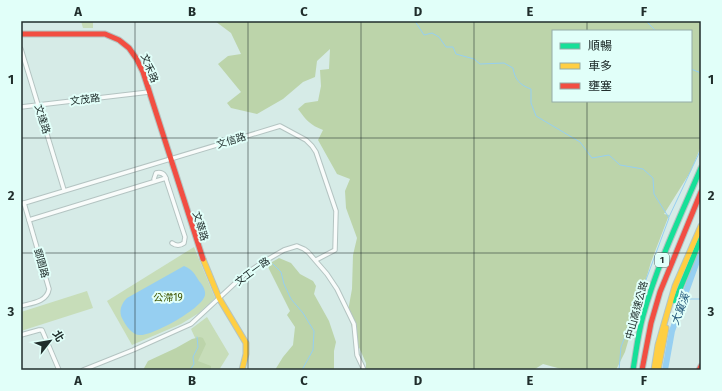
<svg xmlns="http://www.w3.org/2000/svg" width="722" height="391" viewBox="0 0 722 391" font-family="'Fira Sans','Noto Sans TC',sans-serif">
  <rect width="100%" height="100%" fill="#d6ebe7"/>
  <g fill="#c7ddb9">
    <path d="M 81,21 L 93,21 L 93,28 L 83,28 Z"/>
    <path d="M 194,247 L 215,298 L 199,313 L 181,324 L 132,345 L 107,301 Z"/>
    <path d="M 87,291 L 93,308 L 21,331 L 21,312 Z"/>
    <path d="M 207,317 L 229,354 L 219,370 L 197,370 L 197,342 L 191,329 Z"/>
  </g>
  <g fill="#bcd4aa" fill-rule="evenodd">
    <path d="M 215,21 L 701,21 L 701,146 L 691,171 L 664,214 L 669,215 L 651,262 L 625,352 L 616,370 L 565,370 L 543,364 L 535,369 L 535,370 L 366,370 L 366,363 L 354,336 L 348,311 L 352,289 L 353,255 L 357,238 L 346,208 L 345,191 L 350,179 L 337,174 L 318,140 L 323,130 C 310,125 306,120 298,109 L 305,103 L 318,101 L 321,86 L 320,70 L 329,69 L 330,49 L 317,61 L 315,77 L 303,82 L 283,99 L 257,114 L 231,108 L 227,103 L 241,92 L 218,64 L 228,56 L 241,54 L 231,33 ZM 553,31 L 691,31 L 691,101 L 553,101 Z"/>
    <path d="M 279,258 L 291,263 L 300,274 L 313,281 L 316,286 L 314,294 L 329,321 L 336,342 L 334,351 L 334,370 L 275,370 L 283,357 L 293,345 L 295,327 L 287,315 L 290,311 L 267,265 Z"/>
    <path d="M 200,337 L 203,338 L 206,344 L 198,361 L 211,366 L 211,370 L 143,370 L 148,361 L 176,348 L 192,339 Z"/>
  </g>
  <path fill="#96cff1" d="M 184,266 C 192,269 195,274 199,281 C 202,284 206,290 205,295 C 203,308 154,335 141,335 C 133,336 126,326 123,320 C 118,312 121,304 127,298 Z"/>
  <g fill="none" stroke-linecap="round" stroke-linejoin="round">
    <g stroke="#96cff1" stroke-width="1">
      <path d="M 413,21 L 415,21 L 424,35 L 432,33 L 439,37 L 446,47 L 453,47 L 456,54 L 474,59 L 480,64 L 504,63 L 513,68 C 515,80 520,85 531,89 L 531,103 L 536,116 L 580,142 L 592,158 L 609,155 L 620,165 L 643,169 L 653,178 L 654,194 L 669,218 L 621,347 L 619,370"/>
      <path d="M 646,21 L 656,31"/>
      <path d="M 691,69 L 701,73"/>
      <path d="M 669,217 L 701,149"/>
      <path d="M 273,264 L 281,272 L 284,284 L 291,299 L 303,313 L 314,331 L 313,350 L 302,370"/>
      <path d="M 683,299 L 701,299"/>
      <path d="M 190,370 L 194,364 L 193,357 L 198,347 L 197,337"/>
    </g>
    <path stroke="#96cff1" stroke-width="6" d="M 665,370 L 672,331 L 701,250"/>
    <defs>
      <g id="street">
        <path d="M 21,49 L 64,190"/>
        <path d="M 21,107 L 149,92"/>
        <path d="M 154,179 L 156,173 C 160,172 163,173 165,176 L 185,237 L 184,243 C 180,246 176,246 172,243"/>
        <path d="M 21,204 L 280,126 L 306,140 L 312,146 L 316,152 L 336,211 L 335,250 L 316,260"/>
        <path d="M 29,220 L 166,178"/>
        <path d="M 21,306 C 32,303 47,302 49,289 L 24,203"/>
        <path d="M 21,335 L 39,330 L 42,330 L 59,370"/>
        <path d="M 83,370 L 133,350 L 191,324 L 245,274 L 265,261 L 284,250 L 297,246 L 304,249 L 308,252 L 327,274 L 337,289 L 354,324 L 357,355 L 364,370"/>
      </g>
      <g id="fast">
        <path d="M 675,301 L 701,238"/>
        <path d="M 633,370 C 636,352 638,334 643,316 C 657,265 680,217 701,168"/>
      </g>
      <g id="slow">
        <path d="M 203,259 L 219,298 L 246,343 L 246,354 L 242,370"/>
        <path d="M 654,370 L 658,345 L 675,286 L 701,226"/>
        <path d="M 658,370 L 666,328"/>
      </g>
      <g id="jam">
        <path d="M 21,34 L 105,34 L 119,40 L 129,48 L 136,58 L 143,72 L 203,259"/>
        <path d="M 642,370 L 651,323 L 660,292 L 701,192"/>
        <path d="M 699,370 L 701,366"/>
      </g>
    </defs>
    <use href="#street" stroke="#b4c4c2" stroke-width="5.5"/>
    <use href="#fast" stroke="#b4c4c2" stroke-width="7"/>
    <use href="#slow" stroke="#b4c4c2" stroke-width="7"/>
    <use href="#jam" stroke="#b4c4c2" stroke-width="7"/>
    <use href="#street" stroke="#f9fcfb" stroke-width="3.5"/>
    <use href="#fast" stroke="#16e098" stroke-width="5"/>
    <use href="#slow" stroke="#ffcf43" stroke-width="5"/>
    <use href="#jam" stroke="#f24e42" stroke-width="5"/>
  </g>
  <path fill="none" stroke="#202e2c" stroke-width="1" stroke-opacity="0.55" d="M 135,21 L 135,370M 248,21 L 248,370M 361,21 L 361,370M 474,21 L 474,370M 587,21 L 587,31M 587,101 L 587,370M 21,138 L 701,138M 21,253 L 701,253"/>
  <g text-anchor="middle" stroke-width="4" stroke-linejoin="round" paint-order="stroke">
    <rect fill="#e1fff9" stroke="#5a6d6a" stroke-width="1" x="655" y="253" width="14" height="14" rx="3"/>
    <g font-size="9" font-weight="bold" fill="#202e2c">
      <text x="662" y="263">1</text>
    </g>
    <g font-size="10" fill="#202e2c" stroke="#e1fff9">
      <text transform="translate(150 68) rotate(68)" y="4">文禾路</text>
      <text transform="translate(85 99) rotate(-7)" y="4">文茂路</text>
      <text transform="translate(43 119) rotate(73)" y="4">文達路</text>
      <text transform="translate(231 140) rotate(-17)" y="4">文信路</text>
      <text transform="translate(201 226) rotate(73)" y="4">文華路</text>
      <text transform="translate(42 263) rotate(74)" y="4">郵園路</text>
      <text transform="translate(252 271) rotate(-36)" y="4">文工一路</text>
      <text transform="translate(636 310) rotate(-75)" y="4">中山高速公路</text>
    </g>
    <g font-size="10" fill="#415702" stroke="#e1fff9">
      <text x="168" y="301">公滯19</text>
    </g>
    <g font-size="11" font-style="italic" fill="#25597b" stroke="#e1fff9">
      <text transform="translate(680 309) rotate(-70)" y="4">大窠溪</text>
    </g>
  </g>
  <rect width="722" height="391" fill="none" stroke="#e1fff9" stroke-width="44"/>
  <rect x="552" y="30" width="140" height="72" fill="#e1fff9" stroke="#94aba7"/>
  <rect x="560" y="43" width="20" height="6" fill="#16e098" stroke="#94aba7"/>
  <text x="588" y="50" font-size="12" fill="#202e2c">順暢</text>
  <rect x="560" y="63" width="20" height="6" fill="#ffcf43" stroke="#94aba7"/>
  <text x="588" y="70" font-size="12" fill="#202e2c">車多</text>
  <rect x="560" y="83" width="20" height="6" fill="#f24e42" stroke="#94aba7"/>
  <text x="588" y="90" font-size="12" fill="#202e2c">壅塞</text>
  <g transform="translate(50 341) rotate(59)" stroke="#e1fff9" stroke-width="3" paint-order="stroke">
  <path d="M0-3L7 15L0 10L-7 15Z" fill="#202e2c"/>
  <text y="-6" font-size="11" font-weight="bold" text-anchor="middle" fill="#202e2c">北</text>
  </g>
  <rect x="22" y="22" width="678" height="347" fill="none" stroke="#202e2c" stroke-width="1.5"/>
  <g font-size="13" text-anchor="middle" font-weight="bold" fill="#202e2c">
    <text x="78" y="16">A</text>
    <text x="192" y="16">B</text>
    <text x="304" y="16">C</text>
    <text x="418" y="16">D</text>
    <text x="530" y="16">E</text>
    <text x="644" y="16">F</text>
    <text x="11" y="84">1</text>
    <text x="711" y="84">1</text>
    <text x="11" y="200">2</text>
    <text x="711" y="200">2</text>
    <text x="11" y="316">3</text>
    <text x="711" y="316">3</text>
    <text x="78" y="385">A</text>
    <text x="192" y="385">B</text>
    <text x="304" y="385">C</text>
    <text x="418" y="385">D</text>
    <text x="530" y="385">E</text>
    <text x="644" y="385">F</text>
  </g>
</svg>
